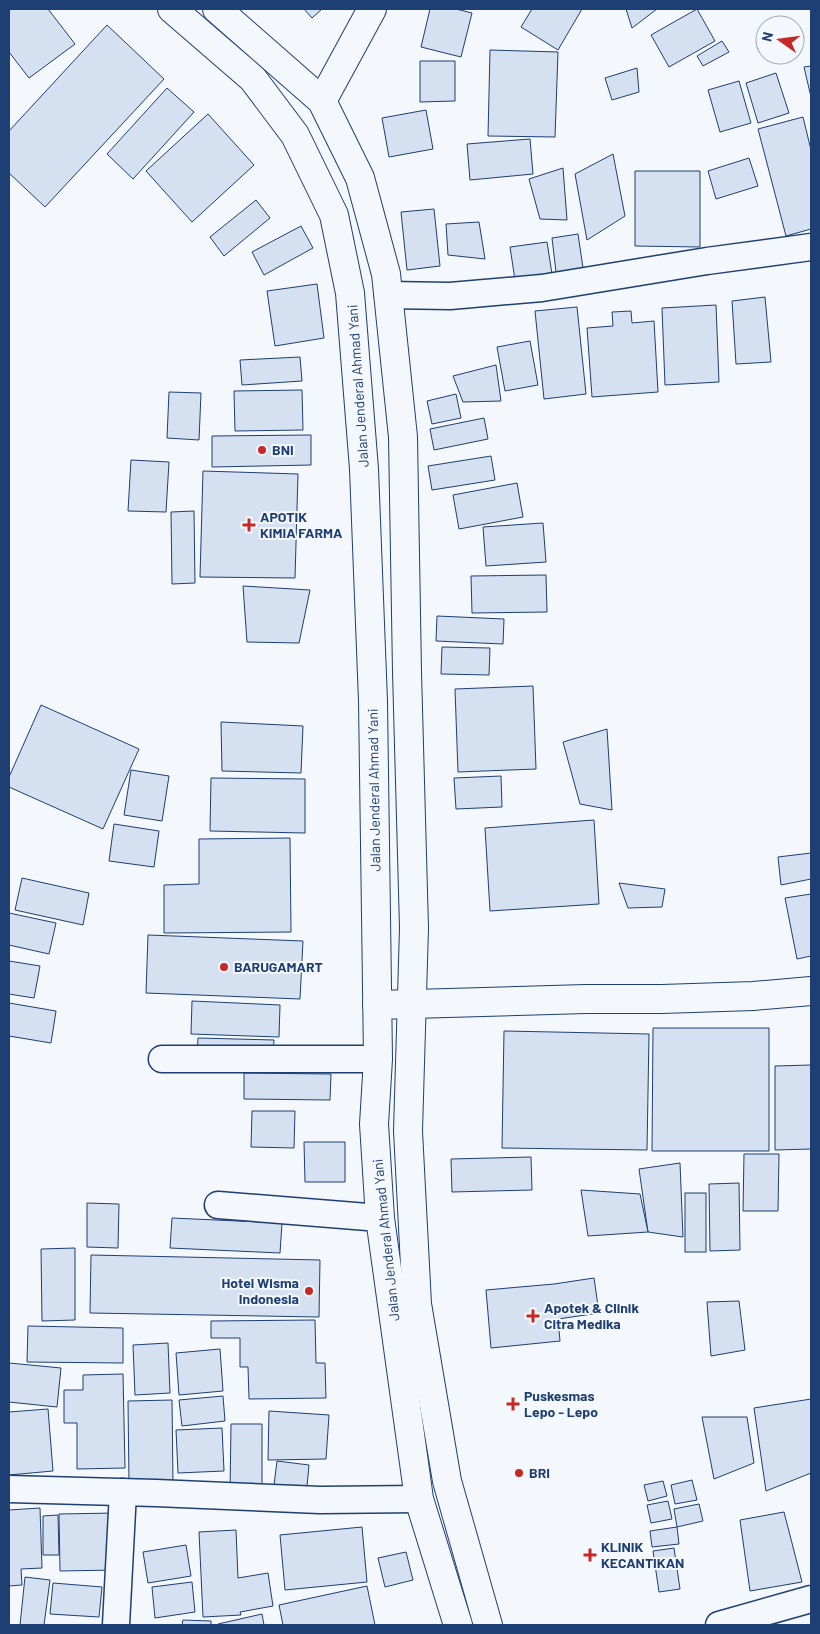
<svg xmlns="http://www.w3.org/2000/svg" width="820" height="1634" viewBox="0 0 820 1634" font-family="Barlow,sans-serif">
  <rect width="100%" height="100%" fill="#f4f7fb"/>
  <g fill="#d5e0f0" stroke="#1d3f73">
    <path d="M 9,9 L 48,9 L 75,44 L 29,78 L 9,52 Z"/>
    <path d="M 304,9 L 322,9 L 312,18 Z"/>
    <path d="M 430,9 L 456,9 L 472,13 L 461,57 L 421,47 Z"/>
    <path d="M 532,9 L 582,9 L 558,50 L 521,27 Z"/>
    <path d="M 626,9 L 657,9 L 632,28 Z"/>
    <path d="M 697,9 L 715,41 L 669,67 L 651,35 Z"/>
    <path d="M 107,25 L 164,79 L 45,207 L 9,173 L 9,131 Z"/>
    <path d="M 722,41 L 729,52 L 703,66 L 697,56 Z"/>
    <path d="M 490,50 L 558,52 L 555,137 L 488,136 Z"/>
    <path d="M 420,61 L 455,61 L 455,101 L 420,102 Z"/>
    <path d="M 811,66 L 811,97 L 804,67 Z"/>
    <path d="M 637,68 L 639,92 L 612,100 L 605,78 Z"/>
    <path d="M 776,73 L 789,113 L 758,123 L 746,83 Z"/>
    <path d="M 739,81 L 751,123 L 720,132 L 708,90 Z"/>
    <path d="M 167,88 L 194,112 L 133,179 L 107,154 Z"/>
    <path d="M 426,110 L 433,149 L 389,157 L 382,118 Z"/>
    <path d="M 208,114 L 254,165 L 192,222 L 146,171 Z"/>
    <path d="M 803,117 L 811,150 L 811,229 L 786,236 L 758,129 Z"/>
    <path d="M 530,139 L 533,174 L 470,180 L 467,144 Z"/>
    <path d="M 613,154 L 625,216 L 587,240 L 575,174 Z"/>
    <path d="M 749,158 L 758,186 L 716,199 L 708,171 Z"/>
    <path d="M 563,168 L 567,220 L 540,219 L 529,179 Z"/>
    <path d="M 635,171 L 700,171 L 700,247 L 635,246 Z"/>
    <path d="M 256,200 L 270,218 L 224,256 L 210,237 Z"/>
    <path d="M 434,209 L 440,266 L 407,270 L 401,212 Z"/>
    <path d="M 479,222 L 485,259 L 448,255 L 446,224 Z"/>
    <path d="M 301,226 L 313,248 L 264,275 L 252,252 Z"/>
    <path d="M 578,234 L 583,268 L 556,272 L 552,238 Z"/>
    <path d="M 547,242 L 552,274 L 515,280 L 510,247 Z"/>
    <path d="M 317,284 L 324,338 L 275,346 L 267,291 Z"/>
    <path d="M 765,297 L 771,362 L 736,364 L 732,301 Z"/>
    <path d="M 716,305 L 719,382 L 665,385 L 662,308 Z"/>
    <path d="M 577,307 L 586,394 L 544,399 L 535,311 Z"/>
    <path d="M 631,311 L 632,323 L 654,321 L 658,392 L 592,397 L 587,328 L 613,326 L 612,312 Z"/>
    <path d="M 530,341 L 538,385 L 505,391 L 497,347 Z"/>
    <path d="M 300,357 L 302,381 L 242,385 L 240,360 Z"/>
    <path d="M 496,365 L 501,401 L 463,402 L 453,376 Z"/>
    <path d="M 302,390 L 303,430 L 235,431 L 234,391 Z"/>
    <path d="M 169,392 L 201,393 L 199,440 L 167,438 Z"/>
    <path d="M 456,394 L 461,418 L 432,424 L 427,401 Z"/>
    <path d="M 484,418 L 488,439 L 434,450 L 430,429 Z"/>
    <path d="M 311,435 L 311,465 L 212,467 L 212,436 Z"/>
    <path d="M 491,456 L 495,480 L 432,490 L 428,466 Z"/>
    <path d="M 131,460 L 169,462 L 166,512 L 128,511 Z"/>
    <path d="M 203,471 L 298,474 L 295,578 L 200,577 Z"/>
    <path d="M 517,483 L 523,517 L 459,529 L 453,495 Z"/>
    <path d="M 194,511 L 195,583 L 172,584 L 171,512 Z"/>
    <path d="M 543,523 L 546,562 L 486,566 L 483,527 Z"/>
    <path d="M 546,575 L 547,612 L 472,613 L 471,576 Z"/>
    <path d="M 243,586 L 310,590 L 299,643 L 247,642 Z"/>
    <path d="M 437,616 L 504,619 L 503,644 L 436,641 Z"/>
    <path d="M 442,647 L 490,648 L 489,675 L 441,674 Z"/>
    <path d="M 533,686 L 536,769 L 458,772 L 455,689 Z"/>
    <path d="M 41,705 L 139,749 L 103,829 L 9,787 L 9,777 Z"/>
    <path d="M 221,722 L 303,726 L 301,773 L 222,771 Z"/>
    <path d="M 607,729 L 612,810 L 580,804 L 563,742 Z"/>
    <path d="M 131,770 L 169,776 L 162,821 L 124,815 Z"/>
    <path d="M 501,776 L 502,807 L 456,809 L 454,778 Z"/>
    <path d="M 211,778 L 305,779 L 305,833 L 210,831 Z"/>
    <path d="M 594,820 L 599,904 L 490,911 L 485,828 Z"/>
    <path d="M 114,824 L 159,831 L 154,867 L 109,861 Z"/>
    <path d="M 290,838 L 291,932 L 164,933 L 164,885 L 199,884 L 199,839 Z"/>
    <path d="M 811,853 L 811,879 L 781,885 L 778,857 Z"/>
    <path d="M 22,878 L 89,893 L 83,925 L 15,910 Z"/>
    <path d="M 619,883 L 665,889 L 662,907 L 628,908 Z"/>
    <path d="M 811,894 L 811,956 L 797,959 L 785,898 Z"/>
    <path d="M 9,913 L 56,923 L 49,954 L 9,945 Z"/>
    <path d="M 148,935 L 303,941 L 300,999 L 146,993 Z"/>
    <path d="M 9,961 L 40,966 L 34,998 L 9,994 Z"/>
    <path d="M 192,1001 L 280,1005 L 279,1037 L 191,1034 Z"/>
    <path d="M 9,1003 L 56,1011 L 51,1043 L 9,1036 Z"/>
    <path d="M 653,1028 L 769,1028 L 769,1151 L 652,1151 Z"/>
    <path d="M 504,1031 L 649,1034 L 647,1150 L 502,1148 Z"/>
    <path d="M 198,1038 L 274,1040 L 273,1057 L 197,1056 Z"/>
    <path d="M 811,1065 L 811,1149 L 775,1150 L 775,1066 Z"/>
    <path d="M 244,1073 L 331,1074 L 330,1100 L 244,1099 Z"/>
    <path d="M 252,1111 L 295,1111 L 294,1148 L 251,1147 Z"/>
    <path d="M 304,1142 L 345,1142 L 345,1182 L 305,1182 Z"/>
    <path d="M 744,1154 L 779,1154 L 778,1211 L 743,1211 Z"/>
    <path d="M 531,1157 L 532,1190 L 452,1192 L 451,1159 Z"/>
    <path d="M 680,1163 L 683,1237 L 648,1232 L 639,1169 Z"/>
    <path d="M 739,1183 L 740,1250 L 710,1251 L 709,1184 Z"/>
    <path d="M 581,1190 L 640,1194 L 648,1232 L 588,1236 Z"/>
    <rect x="685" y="1193" width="21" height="59"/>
    <path d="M 87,1203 L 119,1204 L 118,1248 L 87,1247 Z"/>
    <path d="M 172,1218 L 282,1223 L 280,1253 L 170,1248 Z"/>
    <path d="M 75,1248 L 75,1320 L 42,1321 L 41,1249 Z"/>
    <path d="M 91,1255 L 320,1260 L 319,1317 L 90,1313 Z"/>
    <path d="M 594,1278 L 599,1313 L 558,1319 L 560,1341 L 491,1348 L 486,1290 L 554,1284 Z"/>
    <path d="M 739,1301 L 745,1350 L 711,1356 L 707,1302 Z"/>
    <path d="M 315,1320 L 316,1363 L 325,1363 L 326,1398 L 249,1399 L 248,1367 L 240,1367 L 240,1338 L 211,1338 L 211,1321 Z"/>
    <path d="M 28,1326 L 123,1328 L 123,1363 L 27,1362 Z"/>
    <path d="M 168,1343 L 170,1393 L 135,1395 L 133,1345 Z"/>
    <path d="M 220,1349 L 223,1391 L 179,1395 L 176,1353 Z"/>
    <path d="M 9,1363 L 61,1368 L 57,1407 L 9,1402 Z"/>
    <path d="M 123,1374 L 125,1468 L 77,1469 L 77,1423 L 64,1423 L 64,1390 L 83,1390 L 83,1375 Z"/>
    <path d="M 223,1396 L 225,1421 L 182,1426 L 179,1400 Z"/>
    <path d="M 811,1399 L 811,1473 L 766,1491 L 754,1408 Z"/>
    <path d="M 172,1400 L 173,1483 L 129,1484 L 128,1401 Z"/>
    <path d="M 48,1409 L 53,1471 L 9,1475 L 9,1412 Z"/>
    <path d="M 269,1411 L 329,1415 L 326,1459 L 268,1460 Z"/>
    <path d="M 702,1417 L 747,1417 L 754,1463 L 714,1479 Z"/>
    <path d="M 231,1424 L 262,1424 L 262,1493 L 230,1493 Z"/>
    <path d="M 222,1428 L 224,1471 L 178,1473 L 176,1430 Z"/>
    <path d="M 277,1461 L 309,1465 L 306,1497 L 273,1493 Z"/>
    <path d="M 692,1480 L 697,1500 L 675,1504 L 671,1485 Z"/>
    <path d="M 663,1481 L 667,1496 L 648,1501 L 644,1485 Z"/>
    <path d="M 668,1501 L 672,1519 L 651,1523 L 647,1505 Z"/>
    <path d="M 699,1504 L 703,1521 L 677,1527 L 674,1509 Z"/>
    <path d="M 40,1508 L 42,1568 L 21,1569 L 22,1585 L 9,1586 L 9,1510 Z"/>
    <path d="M 784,1512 L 802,1582 L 750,1591 L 740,1520 Z"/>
    <path d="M 115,1513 L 116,1570 L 60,1571 L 59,1514 Z"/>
    <path d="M 58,1515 L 59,1555 L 43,1555 L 43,1516 Z"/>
    <path d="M 362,1527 L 367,1582 L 285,1590 L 280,1535 Z"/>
    <path d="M 677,1527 L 679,1544 L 652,1547 L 650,1531 Z"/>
    <path d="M 236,1530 L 238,1578 L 268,1573 L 273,1606 L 240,1612 L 241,1615 L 203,1617 L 199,1532 Z"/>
    <path d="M 186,1545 L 191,1576 L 148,1583 L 143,1552 Z"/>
    <path d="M 674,1548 L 680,1589 L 659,1592 L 653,1551 Z"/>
    <path d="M 406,1552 L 413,1580 L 385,1587 L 378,1558 Z"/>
    <path d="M 25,1577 L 50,1580 L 44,1625 L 20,1625 Z"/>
    <path d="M 192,1582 L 195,1612 L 155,1618 L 152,1587 Z"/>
    <path d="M 53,1583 L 102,1587 L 99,1617 L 50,1614 Z"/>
    <path d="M 367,1586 L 375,1625 L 283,1625 L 279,1605 Z"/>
    <path d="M 262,1614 L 264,1625 L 219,1625 L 218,1624 Z"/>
    <path d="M 183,1620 L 211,1621 L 211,1625 L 182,1625 Z"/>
  </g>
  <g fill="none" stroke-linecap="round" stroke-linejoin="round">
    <defs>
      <g id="minor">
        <path d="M 388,295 L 450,296 L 542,288 L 707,261 L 811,247"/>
        <path d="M 162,1059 L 378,1059"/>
        <path d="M 218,1205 L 380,1218"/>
        <path d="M 9,1489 L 156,1493 L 320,1500 L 419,1499"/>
        <path d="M 116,1625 L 123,1492"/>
        <path d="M 719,1625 L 811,1599"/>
      </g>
      <g id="tertiary">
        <path d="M 322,101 L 372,9"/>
        <path d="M 377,1005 L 586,999 L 662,999 L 753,996 L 811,991"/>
      </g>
      <g id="trunk">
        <path d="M 172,9 L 253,79 L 295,135 L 334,215 L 350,293 L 364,469 L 373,701 L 378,1059 L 374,1124 L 380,1218 L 419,1499 L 458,1625"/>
        <path d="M 217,9 L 322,101 L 360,178 L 386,274 L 403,437 L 407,672 L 414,928 L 408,1131 L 417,1304 L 447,1481 L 488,1625"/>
      </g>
    </defs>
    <use href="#minor" stroke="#1d3f73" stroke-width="29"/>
    <use href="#tertiary" stroke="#1d3f73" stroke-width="30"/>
    <use href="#trunk" stroke="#1d3f73" stroke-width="30"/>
    <use href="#minor" stroke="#f4f7fb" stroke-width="26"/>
    <use href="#tertiary" stroke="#f4f7fb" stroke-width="28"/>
    <use href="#trunk" stroke="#f4f7fb" stroke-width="28"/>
  </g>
  <g fill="#c62828" stroke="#f4f7fb" stroke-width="2">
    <circle cx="262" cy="450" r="5"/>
    <path d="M246.5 517.5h5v5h5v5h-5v5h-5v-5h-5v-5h5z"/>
    <circle cx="224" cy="967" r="5"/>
    <circle cx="309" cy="1291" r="5"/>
    <path d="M530.5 1308.5h5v5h5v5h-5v5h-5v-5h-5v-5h5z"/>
    <path d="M510.5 1396.5h5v5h5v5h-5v5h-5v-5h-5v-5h5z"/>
    <circle cx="519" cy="1473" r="5"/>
    <path d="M587.5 1547.5h5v5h5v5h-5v5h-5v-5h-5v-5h5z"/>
  </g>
  <g text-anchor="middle" stroke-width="4" stroke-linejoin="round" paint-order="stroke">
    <g font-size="14" fill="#1d3f73" stroke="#f4f7fb">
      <text transform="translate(358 386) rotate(-94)" y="5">Jalan Jenderal Ahmad Yani</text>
      <text transform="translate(374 790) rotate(-91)" y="5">Jalan Jenderal Ahmad Yani</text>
      <text transform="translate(386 1240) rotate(-96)" y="5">Jalan Jenderal Ahmad Yani</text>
    </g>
    <g font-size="14" font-weight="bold" fill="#1d3f73" stroke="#f4f7fb" text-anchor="start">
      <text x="272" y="455">BNI</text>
      <text x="260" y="522">APOTIK<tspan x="260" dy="16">KIMIA FARMA</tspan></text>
      <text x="234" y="972">BARUGAMART</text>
      <text x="299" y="1288" text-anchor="end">Hotel Wisma<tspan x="299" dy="16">Indonesia</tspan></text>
      <text x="544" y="1313">Apotek &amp; Clinik<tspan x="544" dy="16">Citra Medika</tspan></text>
      <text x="524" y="1401">Puskesmas<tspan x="524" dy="16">Lepo - Lepo</tspan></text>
      <text x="529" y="1478">BRI</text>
      <text x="601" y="1552">KLINIK<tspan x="601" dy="16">KECANTIKAN</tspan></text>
    </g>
  </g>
  <rect width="820" height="1634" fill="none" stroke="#1d3f73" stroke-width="20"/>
  <g transform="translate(780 40) rotate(284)"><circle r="24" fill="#f4f7fb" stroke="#9eadc5"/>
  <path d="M0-4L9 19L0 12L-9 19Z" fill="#c62828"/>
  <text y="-8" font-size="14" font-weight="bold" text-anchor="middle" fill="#1d3f73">N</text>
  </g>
</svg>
